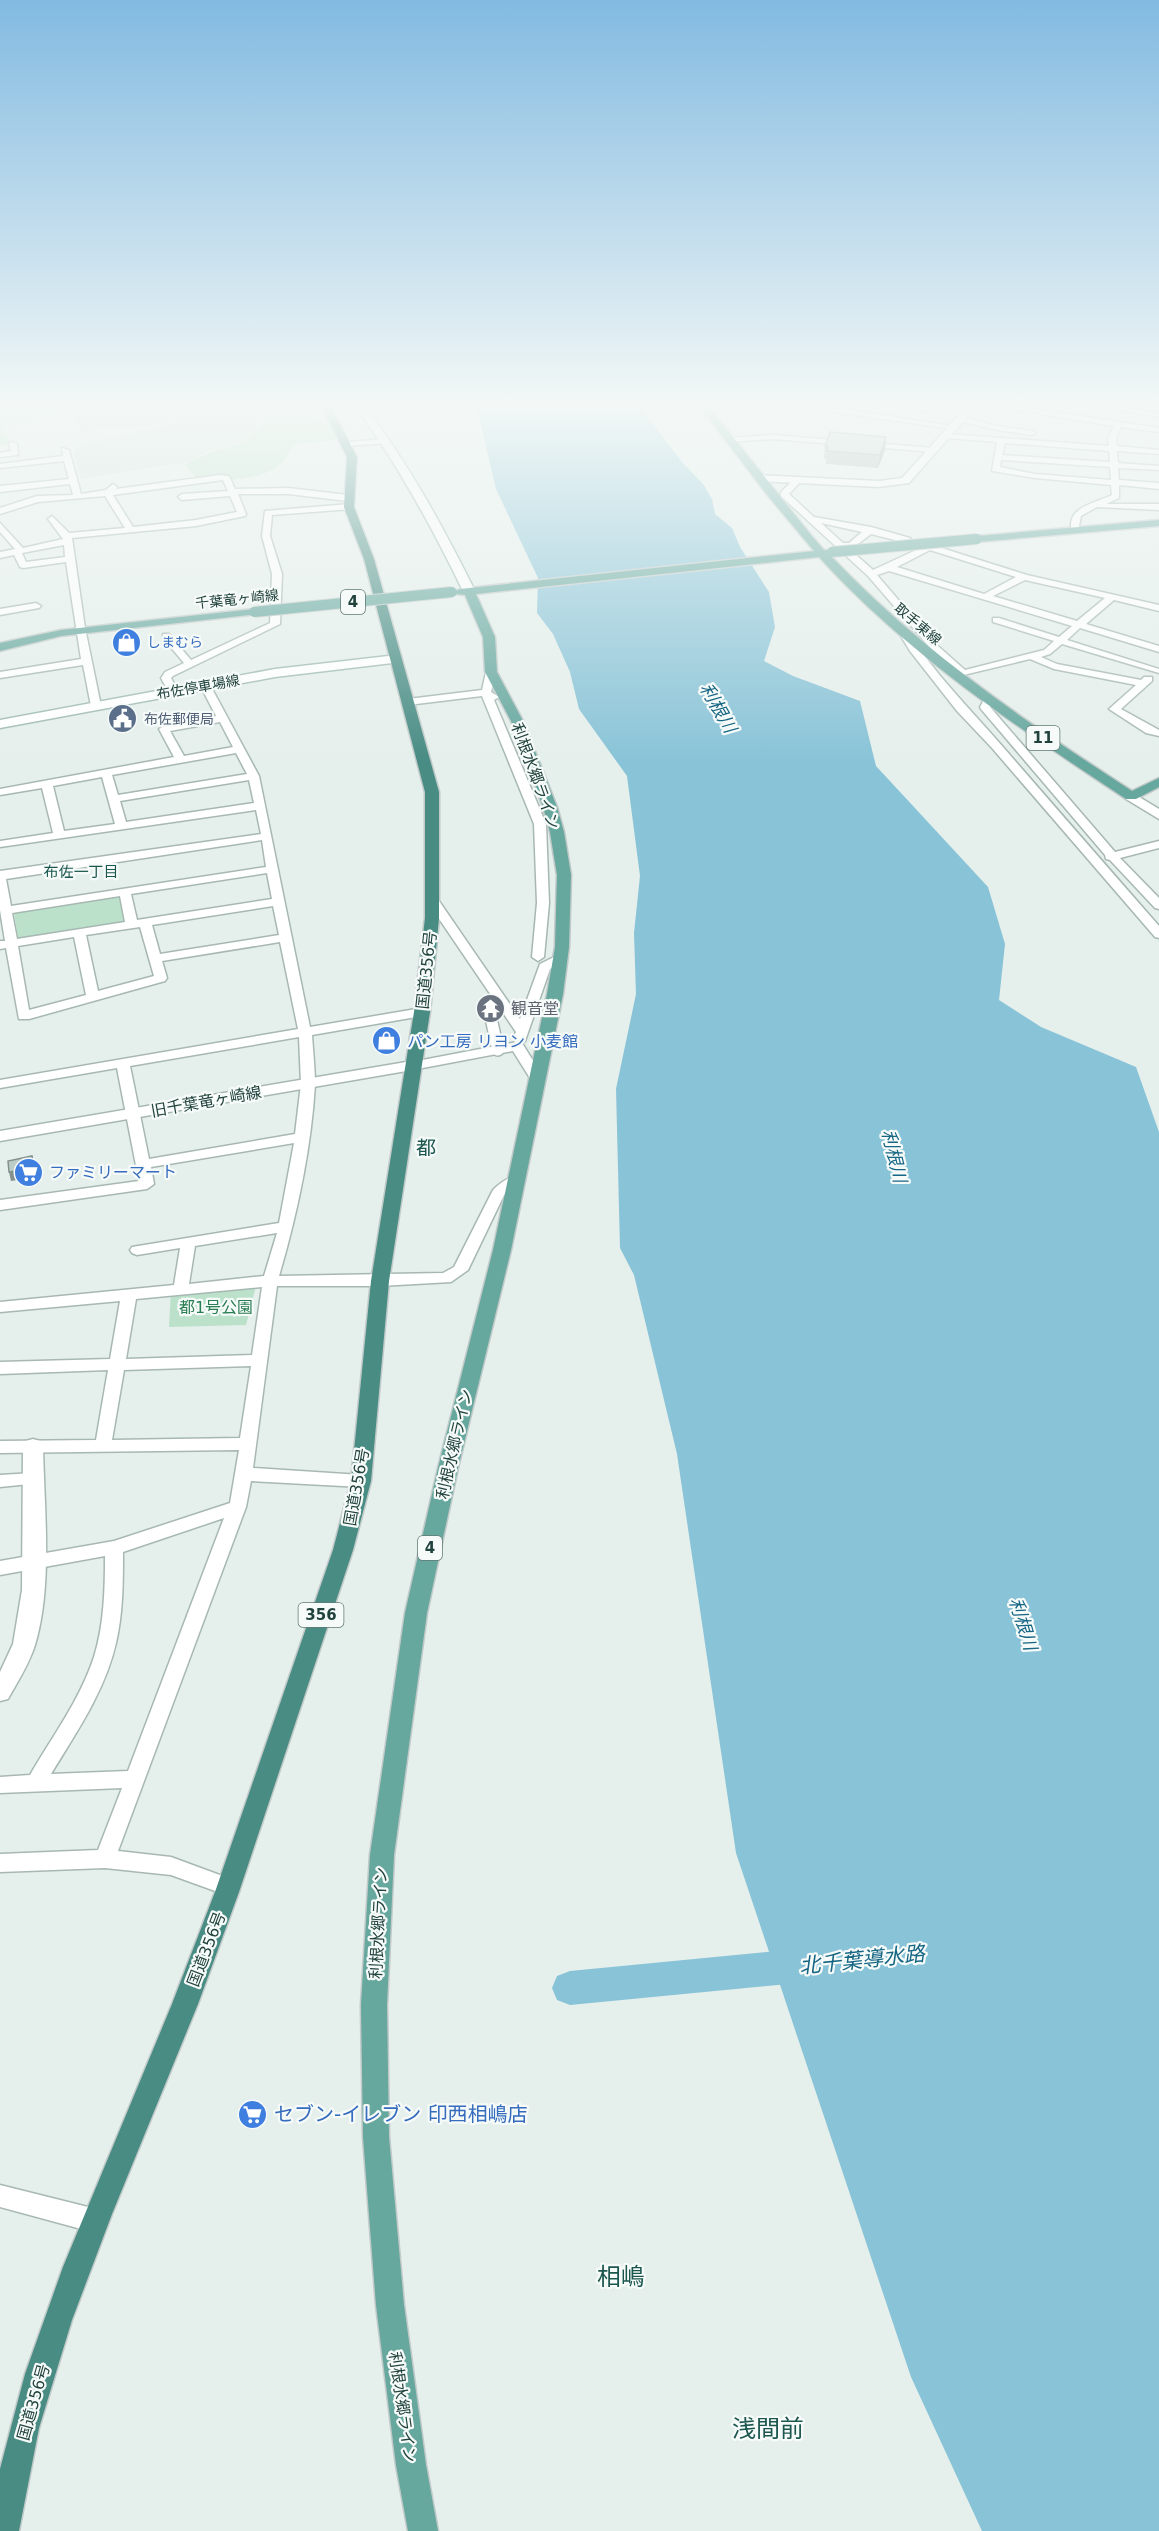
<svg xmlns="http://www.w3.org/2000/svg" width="1159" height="2531" viewBox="0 0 1159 2531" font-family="'DejaVu Sans','Noto Sans JP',sans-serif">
  <rect width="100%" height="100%" fill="#e5efeb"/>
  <g fill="#d3dfdb">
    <path d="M 171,407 L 169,423 L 81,431 L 70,407 Z"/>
    <path d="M 181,407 L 244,409 L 253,412 L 257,429 L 246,442 L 212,449 L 188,462 L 80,479 L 74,452 L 79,446 L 183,421 Z"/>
  </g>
  <g fill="#bce1ca">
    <path d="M 0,407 L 56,407 L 58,415 L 0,429 L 13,444 L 0,445 Z"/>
    <path d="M 271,413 L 292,413 L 328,421 L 339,440 L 294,444 C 278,477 257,476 224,481 L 218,477 L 197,479 L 185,464 L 219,449 L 246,443 Z"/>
    <path d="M 122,896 L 129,923 L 23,939 L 18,938 L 14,913 Z"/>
    <path d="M 256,1286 L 246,1325 L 169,1327 L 171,1291 Z"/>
  </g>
  <path fill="#89c3d7" d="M 640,407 L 682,462 L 703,484 L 712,499 L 715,514 L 732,528 L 740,547 L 769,592 L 775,627 L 764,661 L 793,676 L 860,701 L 876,766 L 988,887 L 1005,944 L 999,1000 L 1041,1027 L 1136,1067 L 1159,1132 L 1159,2531 L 982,2531 L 911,2377 L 736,1853 L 677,1454 L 634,1275 L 620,1248 L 616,1089 L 636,994 L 634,933 L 640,876 L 627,776 L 579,709 L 570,672 L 553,634 L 537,613 L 538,578 L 496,489 L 477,408 Z"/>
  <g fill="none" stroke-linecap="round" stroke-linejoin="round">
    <path fill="#89c3d7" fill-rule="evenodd" d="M 808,1948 L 821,1953 L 826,1965 L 821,1977 L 808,1982 L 570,2005 L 557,2000 L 552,1988 L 557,1976 L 570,1971 Z"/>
    <defs>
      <path id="pedestrian" d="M 491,1018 L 498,1050"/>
      <g id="minor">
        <path d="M 230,407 L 238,407 L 238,408 L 234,410 Z"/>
        <path d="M 797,407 L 845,409 L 958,427 L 954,429 Z"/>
        <path d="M 904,407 L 925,407 L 930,410 L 926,412 Z"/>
        <path d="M 997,407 L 1020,407 L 1159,428 L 1159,432 L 1121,427 L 1116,438 L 1117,446 L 1159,450 L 1159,454 L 1117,451 L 1118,463 L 1159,466 L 1159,470 L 1118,468 L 1119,480 L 1159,483 L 1159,489 L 1119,485 L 1119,498 L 1106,504 L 1159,504 L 1159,510 L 1097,507 L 1081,516 L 1078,531 L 1072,531 C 1065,507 1096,503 1112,495 L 1111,485 L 1035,478 L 992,471 L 997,442 L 947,438 L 943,436 L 947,434 L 1109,446 L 1108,438 L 1114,426 ZM 1005,443 L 1109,451 L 1110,462 L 1002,455 ZM 1001,460 L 1110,467 L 1111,480 L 1035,474 L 1000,467 Z"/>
        <path d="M 1097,407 L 1121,407 L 1159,413 L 1159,417 Z"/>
        <path d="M 962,417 L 997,426 L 1032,431 L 1036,433 L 1032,435 L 997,430 L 959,421 L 958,419 Z"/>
        <path d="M 773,435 L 934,448 L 938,450 L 934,452 L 773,439 L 729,442 L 725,440 L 729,438 Z"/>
        <path d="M 386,439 L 390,441 L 389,443 L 346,446 L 342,444 L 346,442 Z"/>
        <path d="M 13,442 L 17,444 L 18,455 L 0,457 L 0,453 L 11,451 L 9,444 Z"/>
        <path d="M 62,448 L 69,450 L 81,494 L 106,490 L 113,484 L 117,487 L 116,489 L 220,475 L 229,476 L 235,489 L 288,488 L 348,495 L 352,498 L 348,501 L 288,494 L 238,494 L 246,514 L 245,516 L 196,526 L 72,538 L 85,628 L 101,706 L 96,709 L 91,706 L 83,665 L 0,678 L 0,672 L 81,659 L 66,562 L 23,568 L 20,567 L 14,555 L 0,558 L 0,552 L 15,549 L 0,532 L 0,523 L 23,548 L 63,539 L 48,519 L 52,516 L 69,533 L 125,528 L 105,496 L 38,502 L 0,514 L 0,508 L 37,496 L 73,495 L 70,484 L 0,492 L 0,486 L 69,479 L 64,461 L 0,468 L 0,464 L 63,456 ZM 223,480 L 228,491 L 182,494 L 178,497 L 182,500 L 230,496 L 237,512 L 196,520 L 133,527 L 113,495 ZM 64,545 L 65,557 L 26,562 L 22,553 Z"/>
        <path d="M 795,478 L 802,480 L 789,494 L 814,517 L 871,527 L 910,538 L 911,540 L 907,543 L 871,534 L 854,547 L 848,548 L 873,570 L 929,544 L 1027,575 L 1159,605 L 1159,611 L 1114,600 L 1086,624 L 1159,646 L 1159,652 L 1080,628 L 1067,640 L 1159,669 L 1159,673 L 1062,644 L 1050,654 L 1041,657 L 1057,664 L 1141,680 L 1144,677 L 1152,677 L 1152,681 L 1121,709 L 1159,730 L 1159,736 L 1146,733 L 1109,709 L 1136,685 L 1054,669 L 1030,659 L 955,677 L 955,672 L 932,650 L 868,576 L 781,496 L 781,492 ZM 821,523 L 862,532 L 849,543 L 843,543 ZM 930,550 L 1016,577 L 984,594 L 897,567 ZM 889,571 L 1072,626 L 1059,637 L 999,618 L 993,618 L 993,622 L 1054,641 L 1044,650 L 965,670 L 938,646 L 877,575 ZM 1025,580 L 1105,598 L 1077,621 L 993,596 Z"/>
        <path d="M 349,504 L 352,505 L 352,509 L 272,515 L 270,536 L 282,574 L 280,624 L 173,676 L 171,678 L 178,691 L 169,693 L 161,678 L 165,672 L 184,663 L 163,638 L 163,634 L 169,634 L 191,660 L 270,623 L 272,574 L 262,536 L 265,511 Z"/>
        <path d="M 36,603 L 41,606 L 39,608 L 0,615 L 0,609 Z"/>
        <path d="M 901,631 L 907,631 C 934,673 970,709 1003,747 C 1055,807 1107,867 1159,926 L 1159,938 L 1155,937 L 992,748 L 957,711 L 910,651 L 899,633 Z"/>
        <path d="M 491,669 L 496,672 L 491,692 L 499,697 L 494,700 L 546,824 L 549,903 L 544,957 L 538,961 L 532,957 L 537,903 L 534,824 L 482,696 L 408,705 L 403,702 L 408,699 L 482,690 L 486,672 Z"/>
        <path d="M 205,682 L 210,685 L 259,776 L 310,1027 L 422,1008 L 428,1012 L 422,1016 L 312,1035 C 313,1051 315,1069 315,1085 C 311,1150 297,1215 279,1276 L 443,1273 L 454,1267 L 493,1190 C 501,1182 511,1174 523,1177 L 525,1180 C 522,1185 510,1189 504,1195 L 468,1270 L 451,1282 L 380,1286 L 277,1286 L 253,1468 L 361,1475 L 367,1477 L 369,1481 L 367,1485 L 361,1487 L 251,1481 L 246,1507 L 118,1851 L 171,1857 L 236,1881 L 239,1887 L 236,1893 L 229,1896 L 171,1875 L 105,1868 L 0,1872 L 0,1854 L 98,1850 L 122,1788 L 0,1793 L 0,1777 L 30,1775 C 52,1737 80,1700 94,1657 C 104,1625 105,1590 105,1556 L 0,1575 L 0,1561 L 114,1541 L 230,1503 L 239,1450 L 0,1453 L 0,1441 L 96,1440 L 108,1370 L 0,1374 L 0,1362 L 110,1359 L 120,1301 L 0,1312 L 0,1302 L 174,1285 L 180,1248 L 137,1255 L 132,1253 L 130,1250 L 132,1247 L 279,1223 L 294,1143 L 151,1167 L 154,1184 L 147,1189 L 0,1210 L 0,1200 L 139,1181 L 117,1068 L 0,1088 L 0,1080 L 298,1029 L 280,942 L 162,961 L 167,978 L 165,981 L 29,1019 L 19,1019 L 6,948 L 0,949 L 0,941 L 5,941 L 0,910 L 0,871 L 261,834 L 256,810 L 0,847 L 0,841 L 53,833 L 42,788 L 0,795 L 0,789 L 174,757 L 159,729 L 164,726 L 216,716 L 200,685 ZM 220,722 L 233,747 L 184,756 L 170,731 ZM 236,753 L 247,774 L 118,795 L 112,775 ZM 102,777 L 115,824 L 64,831 L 53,786 ZM 249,780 L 254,803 L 126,822 L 120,801 ZM 262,840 L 266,867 L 11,906 L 6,879 ZM 267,873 L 272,899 L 137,920 L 131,894 ZM 120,896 L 125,922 L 17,939 L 12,913 ZM 273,906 L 279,935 L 160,954 L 152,925 ZM 140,927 L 154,976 L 98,991 L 86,935 ZM 74,937 L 86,995 L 29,1010 L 18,946 ZM 299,1037 L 301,1084 L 295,1134 L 149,1159 L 130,1066 ZM 277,1233 L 264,1276 L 189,1284 L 195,1246 ZM 262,1287 L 252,1355 L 126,1359 L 136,1299 ZM 251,1366 L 240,1438 L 112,1440 L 124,1370 ZM 224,1518 L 128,1771 L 51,1774 C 76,1733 105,1691 116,1643 C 123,1613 123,1582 123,1552 Z"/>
        <path d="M 985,698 L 993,698 L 994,700 L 990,707 L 1115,852 L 1159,841 L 1159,848 L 1120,858 L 1159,898 L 1159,909 L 1155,908 L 1110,860 L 1106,859 L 1105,855 L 981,709 L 980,707 Z"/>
        <path d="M 433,897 L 437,898 L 520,1019 L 540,964 L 560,954 L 566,958 L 550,969 L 525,1041 L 520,1042 L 513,1038 L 516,1032 L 427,901 Z"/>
        <path d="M 517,1042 L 522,1043 L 545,1080 L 543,1083 L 533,1083 L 513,1051 L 412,1070 L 405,1066 L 412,1062 Z"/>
        <path d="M 33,1473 L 39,1475 L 41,1479 L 39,1483 L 0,1487 L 0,1475 Z"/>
        <path d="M 0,2185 L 96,2209 L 104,2213 L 108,2221 L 104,2229 L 96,2233 L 0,2207 Z"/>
      </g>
      <g id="tertiary">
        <path d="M 966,407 L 976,407 L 909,483 L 879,487 L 759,481 L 754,478 L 759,475 L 879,481 L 902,478 Z"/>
        <path d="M 1131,792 L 1159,809 L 1159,819 L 1126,799 L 1124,796 Z"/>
        <path d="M 412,1061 L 420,1066 L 418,1069 L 0,1141 L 0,1131 Z"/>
        <path d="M 33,1439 L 40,1441 L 43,1446 C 44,1508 53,1585 35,1645 C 29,1664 18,1681 8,1699 L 0,1701 L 0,1672 L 13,1644 L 22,1590 L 23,1446 L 26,1441 Z"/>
      </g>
      <g id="secondary">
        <path d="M 356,407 L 365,407 C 409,464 443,527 475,591 L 473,593 L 469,594 L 463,591 C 432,527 398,465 356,407 Z"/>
        <path d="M 397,655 L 401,656 L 401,662 L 275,677 L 0,728 L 0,720 L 275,669 Z"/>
      </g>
      <g id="primary">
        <path d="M 700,407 L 709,407 L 811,535 L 824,550 L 836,550 L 836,554 L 830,555 C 919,649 1024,721 1132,791 L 1159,778 L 1159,787 L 1136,799 L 1126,799 C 1017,727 907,654 819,557 L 476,594 L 495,637 L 497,672 L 523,721 L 557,807 L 564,832 L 571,875 L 569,947 L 563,994 L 511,1250 L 458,1468 L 427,1613 L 394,1855 L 387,2005 L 389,2137 L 404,2305 L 426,2465 L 438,2531 L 408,2531 L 396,2465 L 376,2305 L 363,2137 L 361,2005 L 370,1855 L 405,1613 L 438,1468 L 493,1250 L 547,994 L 555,947 L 557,875 L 550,832 L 543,807 L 511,721 L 485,672 L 483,637 L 465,595 L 456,594 L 454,592 L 460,589 L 814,551 L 768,496 Z"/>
        <path d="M 1159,520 L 1159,526 L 977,542 L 972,539 L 977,536 Z"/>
        <path d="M 254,609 L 260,612 L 258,614 L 61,636 L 0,651 L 0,643 L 61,630 Z"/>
      </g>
      <path id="trunk" d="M 322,407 L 331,407 L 357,457 L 354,507 L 374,559 L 439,792 L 439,918 L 430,1012 L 389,1281 L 371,1481 L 353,1550 L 239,1892 L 198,2004 L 112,2214 L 72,2320 L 39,2428 L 19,2531 L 0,2531 L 0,2469 L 25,2374 L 63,2267 L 172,2004 L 215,1892 L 333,1550 L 351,1481 L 371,1281 L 414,1012 L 425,918 L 425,792 L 364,559 L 344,507 L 347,457 Z"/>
    </defs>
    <use href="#pedestrian" stroke="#a7b8b3" stroke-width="14"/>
    <use href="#minor" stroke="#a7b8b3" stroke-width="3"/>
    <use href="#tertiary" stroke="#a7b8b3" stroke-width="3"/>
    <use href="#secondary" stroke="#a2bcb5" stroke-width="3"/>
    <use href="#primary" stroke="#c1cac9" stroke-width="3"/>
    <use href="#trunk" stroke="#c1cac9" stroke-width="3"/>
    <use href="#pedestrian" stroke="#fff" stroke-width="11"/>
    <use href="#minor" fill="#fff" fill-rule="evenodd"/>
    <use href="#tertiary" fill="#fff" fill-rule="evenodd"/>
    <use href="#secondary" fill="#fff" fill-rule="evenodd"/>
    <use href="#primary" fill="#66a79e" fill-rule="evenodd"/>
    <use href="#trunk" fill="#488c84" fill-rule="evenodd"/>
    <defs>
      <g id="primary-bridge">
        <path d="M 832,552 L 977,539"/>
        <path d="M 254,612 L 452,592"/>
      </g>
    </defs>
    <use href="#primary-bridge" stroke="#c1cac9" stroke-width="12" stroke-linecap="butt"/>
    <use href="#primary-bridge" stroke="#66a79e" stroke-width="10"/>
  </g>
  <path fill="#a2b0ac" d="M 886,437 L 885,450 L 878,468 L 826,464 L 826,459 L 824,459 L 825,446 Z"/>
  <g fill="#84908c">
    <path d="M 886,437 L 885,450 L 878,468 L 880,455 Z"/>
    <path d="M 32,1156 L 36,1177 L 11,1181 L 9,1172 Z"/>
  </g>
  <g fill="#bccdc8" stroke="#84908c" stroke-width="1.5">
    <path d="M 830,432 L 886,437 L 880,455 L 827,451 L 828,446 L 825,446 Z"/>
    <path d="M 32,1156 L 34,1168 L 9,1172 L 8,1161 Z"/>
  </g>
  <linearGradient id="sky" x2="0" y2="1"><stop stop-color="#82bae1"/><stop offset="0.53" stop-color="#f3f8f6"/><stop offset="1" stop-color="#f3f8f6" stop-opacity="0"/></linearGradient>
  <rect width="1159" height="762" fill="url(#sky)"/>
  <defs>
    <symbol id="shop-disc" viewBox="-11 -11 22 22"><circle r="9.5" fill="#3f7fe0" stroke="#f6fbf9"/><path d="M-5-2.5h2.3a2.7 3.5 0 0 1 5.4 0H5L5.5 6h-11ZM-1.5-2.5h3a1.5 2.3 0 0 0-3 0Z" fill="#fff"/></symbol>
    <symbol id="civic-disc" viewBox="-11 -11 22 22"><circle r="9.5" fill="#5c6f8a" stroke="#f6fbf9"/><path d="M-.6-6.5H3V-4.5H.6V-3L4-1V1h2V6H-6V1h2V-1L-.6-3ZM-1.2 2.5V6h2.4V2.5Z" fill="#fff"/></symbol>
    <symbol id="temple-disc" viewBox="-11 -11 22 22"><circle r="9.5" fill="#6b7280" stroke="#f6fbf9"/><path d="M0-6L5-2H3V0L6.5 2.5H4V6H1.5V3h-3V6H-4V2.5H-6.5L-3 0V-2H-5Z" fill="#fff"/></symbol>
    <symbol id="supermarket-disc" viewBox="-11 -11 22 22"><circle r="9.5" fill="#3f7fe0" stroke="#f6fbf9"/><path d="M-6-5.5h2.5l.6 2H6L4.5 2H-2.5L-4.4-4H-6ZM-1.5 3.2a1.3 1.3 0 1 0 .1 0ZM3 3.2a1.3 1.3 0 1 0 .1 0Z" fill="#fff"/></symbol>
  </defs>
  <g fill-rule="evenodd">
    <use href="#shop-disc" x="110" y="626" width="33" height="33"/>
    <use href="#civic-disc" x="106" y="702" width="33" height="33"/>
    <use href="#temple-disc" x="474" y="992" width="33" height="33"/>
    <use href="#shop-disc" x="370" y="1024" width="33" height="33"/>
    <use href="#supermarket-disc" x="12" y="1156" width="33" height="33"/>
    <use href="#supermarket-disc" x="236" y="2098" width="33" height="33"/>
  </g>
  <g text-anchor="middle" stroke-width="4.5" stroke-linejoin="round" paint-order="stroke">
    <g font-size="14" fill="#22433d" stroke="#f6fbf9">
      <text transform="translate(237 599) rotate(-6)" y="5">千葉竜ヶ崎線</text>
      <text transform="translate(918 624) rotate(40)" y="5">取手東線</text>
      <text transform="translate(198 687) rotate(-10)" y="5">布佐停車場線</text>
    </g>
    <g font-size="14" fill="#366cbe" stroke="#f6fbf9" text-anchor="start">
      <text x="147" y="647">しまむら</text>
    </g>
    <g font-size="14" fill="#4e5e75" stroke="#f6fbf9" text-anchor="start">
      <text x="144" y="724">布佐郵便局</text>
    </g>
    <g fill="#f6fbf9" stroke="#627a75" stroke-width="1.5">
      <rect x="341" y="590" width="24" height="24" rx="4.5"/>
      <rect x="1026.5" y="726" width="33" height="24" rx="4.5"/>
      <rect x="418" y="1536" width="24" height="24" rx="4.5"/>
      <rect x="298.5" y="1603" width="45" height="24" rx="4.5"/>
    </g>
    <g font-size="15" font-weight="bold" fill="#22433d">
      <text x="353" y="607">4</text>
      <text x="1043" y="743">11</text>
      <text x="430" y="1553">4</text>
      <text x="321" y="1620">356</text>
    </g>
    <g font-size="15" fill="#1c574f" stroke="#f6fbf9">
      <text x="81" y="877">布佐一丁目</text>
    </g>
    <g font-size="16" fill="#22433d" stroke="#f6fbf9">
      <text transform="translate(536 776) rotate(70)" y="6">利根水郷ライン</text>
      <text transform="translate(426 970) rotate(-84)" y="6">国道356号</text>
      <text transform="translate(206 1101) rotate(-10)" y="6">旧千葉竜ヶ崎線</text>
      <text transform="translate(454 1444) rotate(-77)" y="6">利根水郷ライン</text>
      <text transform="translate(356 1487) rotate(-80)" y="6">国道356号</text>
      <text transform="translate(378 1923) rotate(-87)" y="6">利根水郷ライン</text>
      <text transform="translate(206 1949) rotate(-69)" y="6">国道356号</text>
      <text transform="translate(33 2402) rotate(-74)" y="6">国道356号</text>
      <text transform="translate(403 2407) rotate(82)" y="6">利根水郷ライン</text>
    </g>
    <g font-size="16" fill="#5b616d" stroke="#f6fbf9" text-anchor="start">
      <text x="511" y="1014">観音堂</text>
    </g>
    <g font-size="16" fill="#366cbe" stroke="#f6fbf9" text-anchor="start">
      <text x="407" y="1047">パン工房 リヨン 小麦館</text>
      <text x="49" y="1178">ファミリーマート</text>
    </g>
    <g font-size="16" fill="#297d52" stroke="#f6fbf9">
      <text x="216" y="1313">都1号公園</text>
    </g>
    <g font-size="18" font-style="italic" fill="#176684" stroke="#f6fbf9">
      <text transform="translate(718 708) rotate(60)" y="6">利根川</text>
      <text transform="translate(894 1156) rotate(76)" y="6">利根川</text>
      <text transform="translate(1023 1624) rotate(73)" y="6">利根川</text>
    </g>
    <g font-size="20" fill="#1c574f" stroke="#f6fbf9">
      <text x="426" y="1155">都</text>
    </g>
    <g font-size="20" fill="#366cbe" stroke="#f6fbf9" text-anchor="start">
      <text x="274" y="2121">セブン-イレブン 印西相嶋店</text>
    </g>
    <g font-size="21" font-style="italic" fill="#176684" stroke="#f6fbf9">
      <text transform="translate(862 1960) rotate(-6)" y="7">北千葉導水路</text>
    </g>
    <g font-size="24" fill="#1c574f" stroke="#f6fbf9">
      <text x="621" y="2285">相嶋</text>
      <text x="768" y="2437">浅間前</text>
    </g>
  </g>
</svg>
